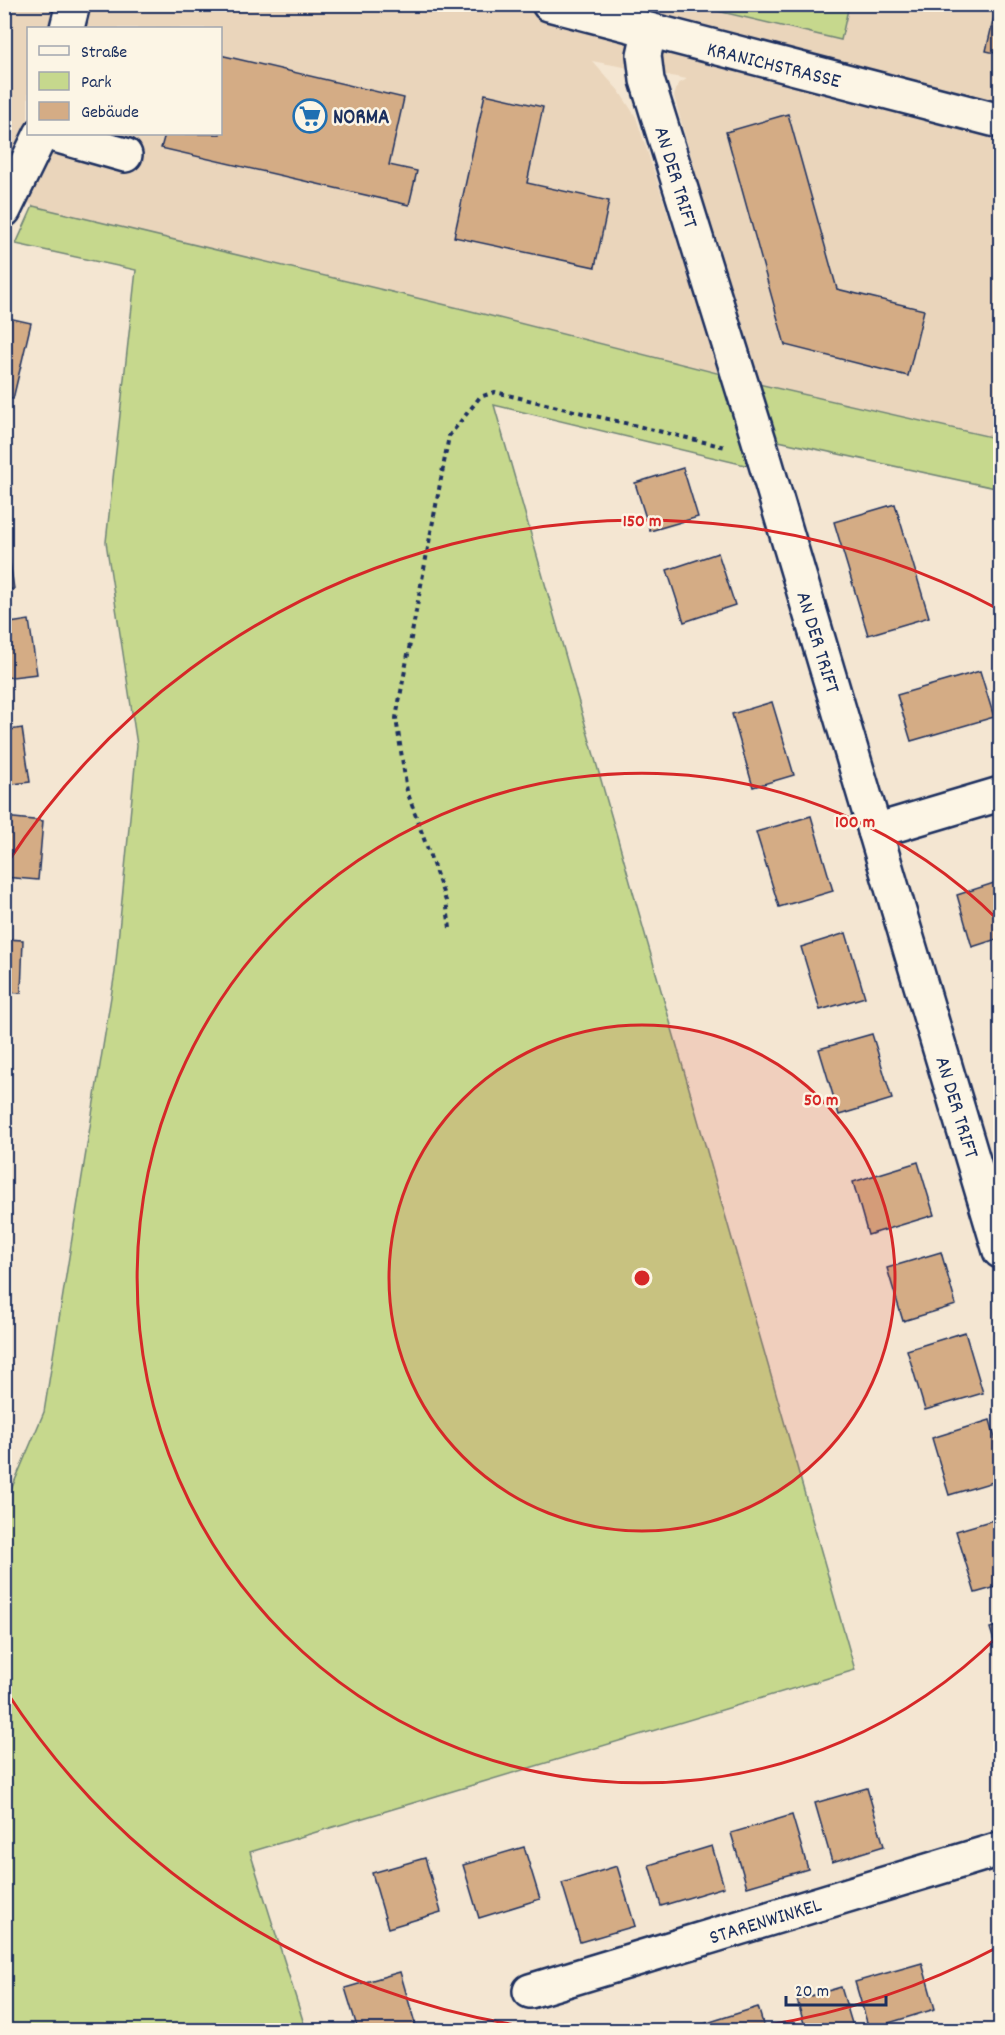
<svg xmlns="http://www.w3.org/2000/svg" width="1005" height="2035" viewBox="0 0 1005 2035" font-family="Dekko,sans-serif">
  <rect width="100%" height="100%" fill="#f4e6d2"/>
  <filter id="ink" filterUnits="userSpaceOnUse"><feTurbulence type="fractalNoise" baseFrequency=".0167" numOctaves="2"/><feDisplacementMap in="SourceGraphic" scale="12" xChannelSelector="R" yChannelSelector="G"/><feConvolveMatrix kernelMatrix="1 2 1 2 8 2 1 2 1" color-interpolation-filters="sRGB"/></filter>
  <g filter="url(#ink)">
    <path fill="#ead5bb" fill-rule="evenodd" d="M 4,5 L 1000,5 L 1000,439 L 754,383 L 674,96 L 678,84 L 687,79 L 592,61 L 619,91 L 636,117 L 721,374 L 467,310 L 33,206 L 5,184 ZM 28,28 L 220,28 L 220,134 L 28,134 Z"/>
    <g fill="#c6d88d" stroke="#708476" stroke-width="1.5">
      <path d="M 692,5 L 849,5 L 841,40 Z"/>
      <path d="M 33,206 L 467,310 L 721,374 L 749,466 L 494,405 L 855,1670 L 250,1852 L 306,2030 L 5,2030 L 5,1504 L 44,1412 L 115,972 L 137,745 L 106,542 L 136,270 L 16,244 Z"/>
      <path d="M 754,383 L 1000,439 L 1000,489 L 774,440 Z"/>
    </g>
    <g fill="#d4ac85" stroke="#1b2f5e" stroke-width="1.5">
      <path d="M 997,4 L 1000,4 L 1000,54 L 986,51 Z"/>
      <path d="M 220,55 L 404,98 L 389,165 L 417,171 L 409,205 L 161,148 L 165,134 L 220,134 Z"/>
      <path d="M 485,94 L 543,107 L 527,183 L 609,201 L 595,267 L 454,237 Z"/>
      <path d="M 788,114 L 837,289 L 924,310 L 908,376 L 785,345 L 726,132 Z"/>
      <path d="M 4,317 L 31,323 L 13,399 L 4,397 Z"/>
      <path d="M 4,458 L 11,499 L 4,500 Z"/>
      <path d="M 683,468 L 698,517 L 650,531 L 635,483 Z"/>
      <path d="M 895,504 L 929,617 L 868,635 L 834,522 Z"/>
      <path d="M 4,541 L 7,541 L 14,589 L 4,590 Z"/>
      <path d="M 718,553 L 735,605 L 684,622 L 667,570 Z"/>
      <path d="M 29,620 L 37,674 L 4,678 L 4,624 Z"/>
      <path d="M 980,671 L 994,717 L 911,741 L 897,695 Z"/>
      <path d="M 772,702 L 794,775 L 753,787 L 732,714 Z"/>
      <path d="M 22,728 L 30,782 L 4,785 L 4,731 Z"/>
      <path d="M 811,816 L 833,891 L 779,907 L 756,832 Z"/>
      <path d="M 4,817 L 43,821 L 38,880 L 4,877 Z"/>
      <path d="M 1000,881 L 1000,938 L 972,947 L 957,895 Z"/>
      <path d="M 846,933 L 865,997 L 820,1010 L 801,947 Z"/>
      <path d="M 4,939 L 23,940 L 21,993 L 4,992 Z"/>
      <path d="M 872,1034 L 892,1099 L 839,1115 L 819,1049 Z"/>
      <path d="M 4,1118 L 9,1119 L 4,1145 Z"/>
      <path d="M 918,1162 L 934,1215 L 868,1235 L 853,1182 Z"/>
      <path d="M 941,1252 L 956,1305 L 903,1321 L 887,1268 Z"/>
      <path d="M 965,1332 L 983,1393 L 925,1410 L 907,1350 Z"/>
      <path d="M 990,1420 L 1000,1455 L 1000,1480 L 949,1495 L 932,1438 Z"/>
      <path d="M 1000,1518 L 1000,1586 L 975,1593 L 956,1531 Z"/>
      <path d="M 1000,1625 L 1000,1661 L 990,1628 Z"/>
      <path d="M 867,1788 L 884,1846 L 832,1862 L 815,1803 Z"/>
      <path d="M 792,1815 L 808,1869 L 747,1887 L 731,1833 Z"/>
      <path d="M 712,1846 L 724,1887 L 661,1906 L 649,1865 Z"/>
      <path d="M 524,1847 L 540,1899 L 479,1918 L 463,1865 Z"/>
      <path d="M 425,1858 L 441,1912 L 388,1928 L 372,1873 Z"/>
      <path d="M 617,1866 L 635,1926 L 580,1942 L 562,1883 Z"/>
      <path d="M 922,1963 L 935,2009 L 869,2029 L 855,1982 Z"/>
      <path d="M 400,1972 L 417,2030 L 358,2030 L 345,1988 Z"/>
      <path d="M 841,1987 L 854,2030 L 806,2030 L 797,2000 Z"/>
      <path d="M 758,2007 L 765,2030 L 698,2030 L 697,2026 Z"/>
    </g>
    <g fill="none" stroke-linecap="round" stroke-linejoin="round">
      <defs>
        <g id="minor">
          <path d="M 549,4 L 1000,121"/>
          <path d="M 67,28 L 73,4"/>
          <path d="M 649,32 L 644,55 L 647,80 L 760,444 L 1000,1251"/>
          <path d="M 51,134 L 125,155"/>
          <path d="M 4,210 L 41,134"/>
          <path d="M 875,831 L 1000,794"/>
          <path d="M 530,1991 L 1000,1849"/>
        </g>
      </defs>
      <use href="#minor" stroke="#1b2f5e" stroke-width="38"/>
      <path stroke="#1b2f5e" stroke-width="4" stroke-dasharray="4.5 4.5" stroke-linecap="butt" d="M 450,928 L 446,901 L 407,791 L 396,718 L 449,436 L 480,397 L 495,392 L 725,447"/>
      <use href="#minor" stroke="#fcf5e5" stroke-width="33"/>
    </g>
  </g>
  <circle cx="642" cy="1278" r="253" fill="#d62828" fill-opacity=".12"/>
  <g fill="none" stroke="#d62828" stroke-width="3">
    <circle cx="642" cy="1278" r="253"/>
    <path d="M999 1635A505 505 0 1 1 999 921"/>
    <path d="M998 1947A758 758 0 0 1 734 2030M550 2030A758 758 0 0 1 6 1691M6 865A758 758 0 0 1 998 609"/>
  </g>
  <defs>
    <symbol id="supermarket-ring" viewBox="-11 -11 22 22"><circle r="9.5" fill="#fcf5e5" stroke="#1f6fb2" stroke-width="1.5"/><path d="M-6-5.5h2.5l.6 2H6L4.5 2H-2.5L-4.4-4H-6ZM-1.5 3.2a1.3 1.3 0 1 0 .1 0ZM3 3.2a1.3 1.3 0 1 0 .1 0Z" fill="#1f6fb2"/></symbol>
  </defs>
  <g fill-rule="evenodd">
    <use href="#supermarket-ring" x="291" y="97" width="38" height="38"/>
  </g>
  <g text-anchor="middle" stroke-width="5" stroke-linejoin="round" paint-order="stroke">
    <g font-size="21" fill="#1b2f5e" stroke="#fcf5e5">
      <text transform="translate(774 64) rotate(14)" y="7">KRANICHSTRASSE</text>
      <text transform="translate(677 177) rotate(73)" y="7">AN DER TRIFT</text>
      <text transform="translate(819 642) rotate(73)" y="7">AN DER TRIFT</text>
      <text transform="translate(958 1107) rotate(73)" y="7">AN DER TRIFT</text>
      <text transform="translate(765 1920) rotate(-17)" y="7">STARENWINKEL</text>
    </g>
    <g font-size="21" font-weight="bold" fill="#1b2f5e" stroke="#fcf5e5" text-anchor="start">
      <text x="333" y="123">NORMA</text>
    </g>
  </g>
  <circle cx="642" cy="1278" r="9" fill="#d62828" stroke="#fcf5e5" stroke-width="3"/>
  <g font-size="18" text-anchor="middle" font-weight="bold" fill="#d62828" stroke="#fcf5e5" stroke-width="5" stroke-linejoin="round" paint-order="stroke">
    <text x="642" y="526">150 m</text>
    <text x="855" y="827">100 m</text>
    <text x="821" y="1105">50 m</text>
  </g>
  <rect width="1005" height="2035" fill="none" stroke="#fcf5e5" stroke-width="24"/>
  <rect x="12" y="12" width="981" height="2011" fill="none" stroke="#1b2f5e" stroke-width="2" filter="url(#ink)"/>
  <rect x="27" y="27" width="195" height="108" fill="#fcf5e5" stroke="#a2a6af" stroke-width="1.5"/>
  <rect x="39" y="46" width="30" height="9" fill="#fcf5e5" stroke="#a2a6af" stroke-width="1.5"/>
  <text x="81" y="57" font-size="18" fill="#1b2f5e">Straße</text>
  <rect x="39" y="72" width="30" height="18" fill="#c6d88d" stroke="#a2a6af" stroke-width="1.5"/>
  <text x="81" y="87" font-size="18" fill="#1b2f5e">Park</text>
  <rect x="39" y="102" width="30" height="18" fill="#d4ac85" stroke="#a2a6af" stroke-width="1.5"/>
  <text x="81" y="117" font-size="18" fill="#1b2f5e">Gebäude</text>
  <path d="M786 1996v9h100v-9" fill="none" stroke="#1b2f5e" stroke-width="3"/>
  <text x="795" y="1996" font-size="18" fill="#1b2f5e" stroke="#fcf5e5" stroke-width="4.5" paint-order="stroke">20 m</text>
</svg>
